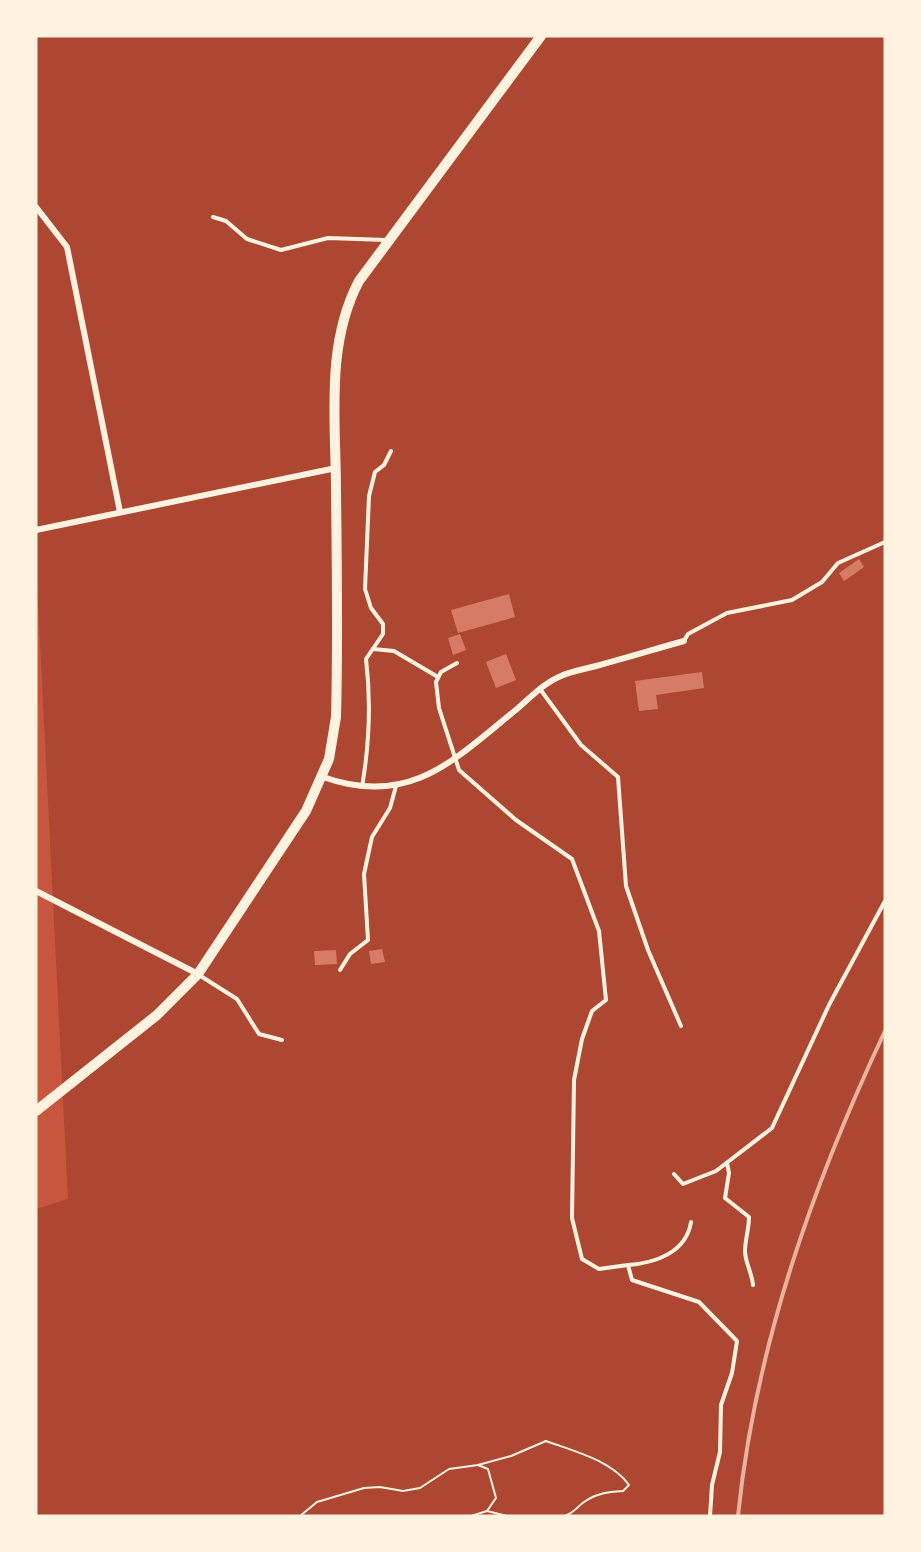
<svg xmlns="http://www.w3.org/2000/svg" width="921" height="1552" viewBox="0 0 921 1552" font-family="Bitter,serif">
  <rect width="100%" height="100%" fill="#c8553d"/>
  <path fill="#ae4732" d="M 36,36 L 885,36 L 885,1516 L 36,1516 L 36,1209 L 68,1199 L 36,563 Z"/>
  <g fill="#d67c66">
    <path d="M 859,559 L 864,567 L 844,581 L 839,573 Z"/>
    <path d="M 509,594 L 515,617 L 458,633 L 451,610 Z"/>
    <path d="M 460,634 L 466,650 L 453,655 L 448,638 Z"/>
    <path d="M 506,654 L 516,680 L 496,688 L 486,662 Z"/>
    <path d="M 702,672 L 704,688 L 656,695 L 658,709 L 639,711 L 635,681 Z"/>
    <path d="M 382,949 L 385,962 L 371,964 L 369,951 Z"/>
    <path d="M 336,950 L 337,964 L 315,965 L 314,951 Z"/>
  </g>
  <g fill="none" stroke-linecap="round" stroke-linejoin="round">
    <g stroke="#fff3e0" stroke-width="2">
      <path d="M 478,1465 L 488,1469 L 496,1498 L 487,1511"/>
      <path d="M 300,1516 L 317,1502 L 364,1488 L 380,1487 L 403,1491 L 420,1488 L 449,1469 L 478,1465 L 511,1456 L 546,1441 C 573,1451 611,1460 629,1485 L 623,1491 C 608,1492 597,1493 584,1502 C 577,1507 573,1514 564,1516"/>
      <path d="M 471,1516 L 487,1511 L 507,1516"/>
    </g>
    <g stroke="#fff3e0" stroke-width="4">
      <path d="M 213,217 L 226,221 L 247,239 L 281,250 L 328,238 L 386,240"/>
      <path d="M 684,641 L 688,634 L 727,613 L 792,600 L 822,582 L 838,563 L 885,542"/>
      <path d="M 373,649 L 394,651 L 438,677"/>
      <path d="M 457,663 L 441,672 L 436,682 L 439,708 L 459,770 L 516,820 L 572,859 L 599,931 L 606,1000 L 592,1011 L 582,1039 L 574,1080 L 572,1218 L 582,1259 L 599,1269 L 628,1265 L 632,1280 L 699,1302 L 737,1341 L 732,1373 L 721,1405 L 720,1452 L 712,1485 L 710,1516"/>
      <path d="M 540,689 L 581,745 L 618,777 L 626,886 L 648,950 L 681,1026"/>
      <path d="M 362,787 C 369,746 371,700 366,659 L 383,634 L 383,624 L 371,608 L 365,589 L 369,496 L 375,472 L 384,465 L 391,451"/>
      <path d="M 340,970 L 350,954 L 368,940 L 364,874 L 372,837 L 390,808 L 396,786"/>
      <path d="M 199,975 L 237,999 L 259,1034 L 282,1040"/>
      <path d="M 727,1163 L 729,1173 L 725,1198 L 749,1217 C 749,1229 745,1240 745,1251 C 745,1262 752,1273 753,1285"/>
      <path d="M 674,1174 L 683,1184 L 716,1171 L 772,1128 L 829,1005 L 885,901"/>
      <path d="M 628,1265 C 655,1263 686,1253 691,1222"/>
    </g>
    <g stroke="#fff3e0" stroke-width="6">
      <path d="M 36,207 L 67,247 L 120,512"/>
      <path d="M 36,530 L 336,468"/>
      <path d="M 323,777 C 410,808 454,760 517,709 C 531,697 544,683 561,676 C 572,671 585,669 596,666 C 626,658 655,649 684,641"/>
      <path d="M 36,891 L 198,974"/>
    </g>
    <path stroke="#fff3e0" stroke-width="10" d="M 36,1111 L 157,1015 L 198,974 L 306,811 L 329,759 L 336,717 C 338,642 337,567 336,492 C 336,422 325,345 359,281 L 541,36"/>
    <path stroke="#e9b49f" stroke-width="4" d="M 738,1516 C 755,1347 813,1184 885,1031"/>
  </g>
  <rect width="921" height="1552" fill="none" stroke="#fff3e0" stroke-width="75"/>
</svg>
